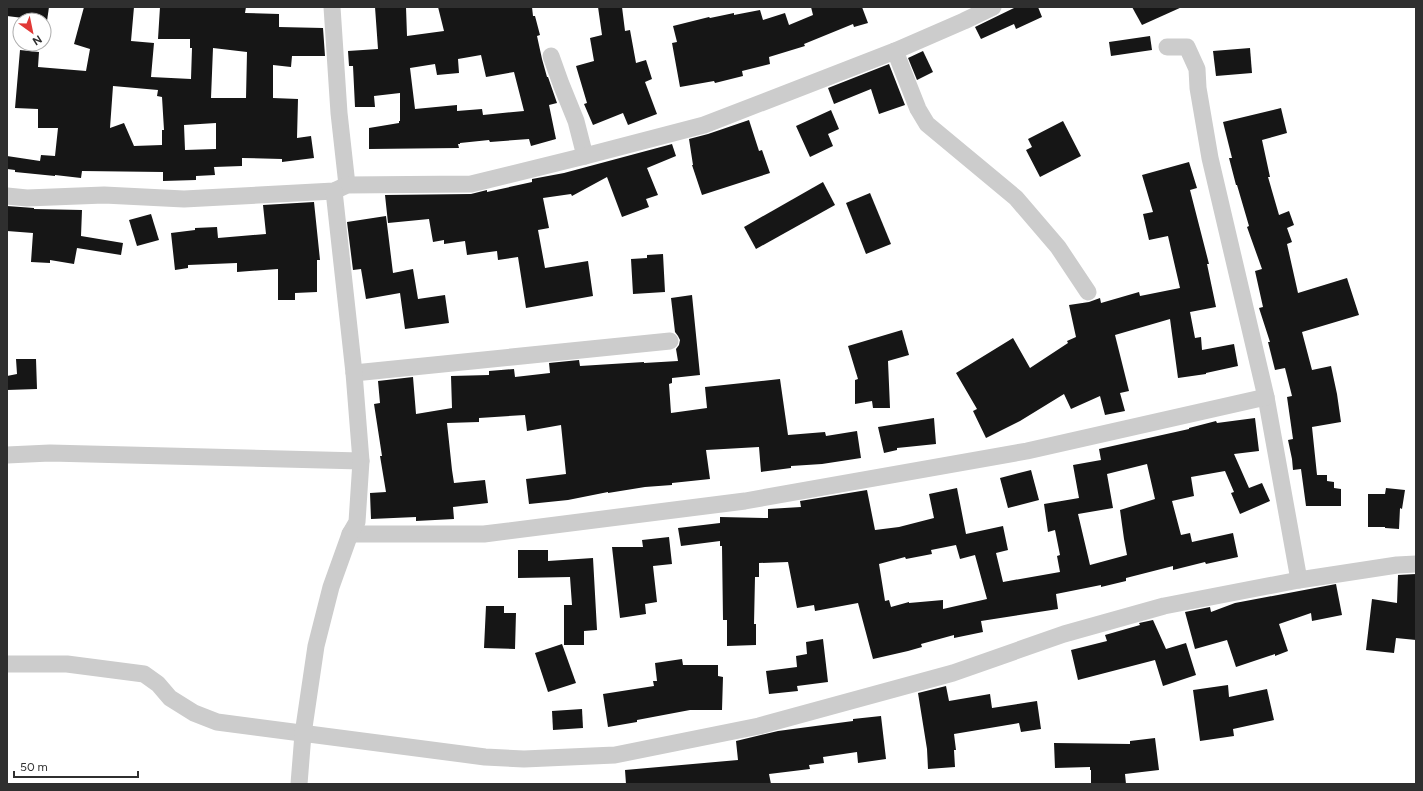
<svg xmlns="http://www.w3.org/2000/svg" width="1423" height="791" viewBox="0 0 1423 791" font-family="Figtree,sans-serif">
  <rect width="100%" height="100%" fill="#fff"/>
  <g fill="#161616" fill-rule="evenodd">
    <path d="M 7,7 L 49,7 L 47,21 L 7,16 Z"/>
    <path d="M 84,7 L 134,7 L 131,41 L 154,43 L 151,77 L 191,79 L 192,48 L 190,48 L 190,39 L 158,39 L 160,7 L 220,8 L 220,7 L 246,7 L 245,13 L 279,14 L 279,27 L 323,28 L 325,56 L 292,56 L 291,67 L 273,65 L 273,98 L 298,99 L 297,138 L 311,136 L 314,158 L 282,162 L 282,159 L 242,158 L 242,166 L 214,167 L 215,175 L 196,176 L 196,180 L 163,181 L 163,172 L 82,171 L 81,178 L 55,175 L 55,176 L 15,172 L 15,170 L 7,169 L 7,156 L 40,161 L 41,155 L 55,156 L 58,128 L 38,128 L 38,109 L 15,108 L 20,50 L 39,52 L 38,67 L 86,71 L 90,49 L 74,44 ZM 213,48 L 247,52 L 246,98 L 211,98 ZM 113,86 L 158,90 L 157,96 L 162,97 L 164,130 L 162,130 L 162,145 L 134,146 L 124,123 L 110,128 ZM 216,123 L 216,149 L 185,150 L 184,125 Z"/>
    <path d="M 375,7 L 406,7 L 407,36 L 444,31 L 438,7 L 532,7 L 533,16 L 535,16 L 540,35 L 537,36 L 542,59 L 547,77 L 548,77 L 557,103 L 549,105 L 556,139 L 531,146 L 529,139 L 490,142 L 489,140 L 460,143 L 460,144 L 458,144 L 459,148 L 369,149 L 369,128 L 399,123 L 399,121 L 400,121 L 400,93 L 374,96 L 375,107 L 355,107 L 353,66 L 349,66 L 348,51 L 378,49 ZM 481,55 L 486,77 L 514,72 L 524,111 L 483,115 L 482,109 L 457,111 L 457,105 L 415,109 L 410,68 L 435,64 L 437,75 L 459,73 L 458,59 Z"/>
    <path d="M 598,7 L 622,7 L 625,31 L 630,30 L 636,63 L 646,60 L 652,79 L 645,82 L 657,114 L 628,125 L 623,113 L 593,125 L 584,104 L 587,103 L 576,66 L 594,61 L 590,38 L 602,35 Z"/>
    <path d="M 811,7 L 862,7 L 868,23 L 854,27 L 853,24 L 804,44 L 805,46 L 769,57 L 770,64 L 742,71 L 743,76 L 715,83 L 714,81 L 680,87 L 672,43 L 677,42 L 673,26 L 709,17 L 710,18 L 734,13 L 734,15 L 760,10 L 763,20 L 785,13 L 789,25 L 813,15 Z"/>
    <path d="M 1016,7 L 1038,7 L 1042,17 L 1016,29 L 1014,24 L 981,39 L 975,27 Z"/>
    <path d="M 1132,7 L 1182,7 L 1142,25 Z"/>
    <path d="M 1150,36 L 1152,50 L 1111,56 L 1109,42 Z"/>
    <path d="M 1250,48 L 1252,73 L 1216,76 L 1213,51 Z"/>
    <path d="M 923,51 L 933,72 L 917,80 L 908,58 Z"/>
    <path d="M 889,64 L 905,105 L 879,114 L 871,89 L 834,104 L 828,88 Z"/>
    <path d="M 1281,108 L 1287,133 L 1262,140 L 1270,177 L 1268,177 L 1279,215 L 1289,211 L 1294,225 L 1287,228 L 1292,242 L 1287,244 L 1298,293 L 1347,278 L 1359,315 L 1302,332 L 1312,370 L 1331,366 L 1337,394 L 1341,422 L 1312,427 L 1317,475 L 1327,475 L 1327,481 L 1334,482 L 1334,488 L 1341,489 L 1341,506 L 1306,506 L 1301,469 L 1293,470 L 1292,459 L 1288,440 L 1293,439 L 1287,397 L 1292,396 L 1285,368 L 1275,370 L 1268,342 L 1270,342 L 1259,308 L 1263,307 L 1255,271 L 1262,269 L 1247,227 L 1249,226 L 1237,185 L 1236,185 L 1229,158 L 1232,158 L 1223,122 Z"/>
    <path d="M 831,110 L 839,129 L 828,134 L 833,146 L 810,157 L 796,126 Z"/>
    <path d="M 749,120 L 759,151 L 762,150 L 770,173 L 702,195 L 692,165 L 693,165 L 689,139 L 708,134 Z"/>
    <path d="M 1063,121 L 1081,156 L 1040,177 L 1026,150 L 1032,147 L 1028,139 Z"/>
    <path d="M 672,144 L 676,156 L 647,168 L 658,195 L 646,199 L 649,207 L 622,217 L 607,177 L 572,196 L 571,194 L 543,198 L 549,228 L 538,230 L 545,268 L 588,261 L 593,296 L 526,308 L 518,257 L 498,260 L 497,251 L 467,255 L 465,241 L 444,244 L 444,240 L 433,242 L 429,219 L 388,223 L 385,195 L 471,194 L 487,190 L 487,192 L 532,182 L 532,179 L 564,173 Z"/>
    <path d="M 1189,162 L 1197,188 L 1190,190 L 1209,264 L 1207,264 L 1216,307 L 1190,312 L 1195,338 L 1201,337 L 1202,350 L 1234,344 L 1238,366 L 1206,373 L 1206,374 L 1178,378 L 1170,319 L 1115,335 L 1129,391 L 1120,393 L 1125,411 L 1105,415 L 1100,396 L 1071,409 L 1064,394 L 1020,421 L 986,438 L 973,411 L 977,409 L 956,373 L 1013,338 L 1030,368 L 1068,343 L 1067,341 L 1076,337 L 1069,305 L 1089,302 L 1100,298 L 1101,303 L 1139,292 L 1140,296 L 1180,288 L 1168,236 L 1149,240 L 1143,214 L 1153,212 L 1142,175 Z"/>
    <path d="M 823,182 L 835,205 L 756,249 L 744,227 Z"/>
    <path d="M 870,193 L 891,244 L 866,254 L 846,203 Z"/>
    <path d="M 314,202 L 320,260 L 317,260 L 317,292 L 295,293 L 295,300 L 278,300 L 278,269 L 237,272 L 237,263 L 188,265 L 188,268 L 175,270 L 171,233 L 195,230 L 195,228 L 217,227 L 218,238 L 266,234 L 263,205 Z"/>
    <path d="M 7,206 L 34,208 L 34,209 L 82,210 L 81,236 L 123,243 L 121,255 L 77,248 L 74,264 L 50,260 L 50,263 L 31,262 L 33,233 L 7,231 Z"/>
    <path d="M 151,214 L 159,240 L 137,246 L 129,220 Z"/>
    <path d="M 386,216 L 393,273 L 413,269 L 418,299 L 445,295 L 449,323 L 405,329 L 400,293 L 366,299 L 361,269 L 353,270 L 347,222 Z"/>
    <path d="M 663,254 L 665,292 L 633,294 L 631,259 L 647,258 L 647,255 Z"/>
    <path d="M 692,295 L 700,375 L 672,378 L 672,383 L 669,384 L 671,413 L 707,408 L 705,387 L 780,379 L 788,435 L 825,432 L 826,436 L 857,431 L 861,458 L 822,464 L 791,466 L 791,468 L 761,472 L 759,447 L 706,450 L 710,479 L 672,483 L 672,485 L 645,487 L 608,493 L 608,492 L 568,500 L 529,504 L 526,479 L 566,474 L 561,425 L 527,431 L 525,415 L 479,418 L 479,422 L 447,423 L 452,470 L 454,483 L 485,480 L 488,503 L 453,507 L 454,519 L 416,521 L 416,517 L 371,519 L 370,493 L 386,492 L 380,456 L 382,456 L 374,404 L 380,403 L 378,381 L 413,377 L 416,414 L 452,408 L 451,376 L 489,375 L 489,371 L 514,369 L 515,377 L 550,373 L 549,363 L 579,360 L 580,366 L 644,362 L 644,363 L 678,361 L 676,349 L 679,345 L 680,340 L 678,336 L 675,332 L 671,298 Z"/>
    <path d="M 902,330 L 909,355 L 888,361 L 890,408 L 873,408 L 872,401 L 855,404 L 855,380 L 858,379 L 848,346 Z"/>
    <path d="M 16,359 L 36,359 L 37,389 L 7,390 L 7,376 L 17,374 Z"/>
    <path d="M 934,418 L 936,444 L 897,448 L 897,450 L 884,453 L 878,427 Z"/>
    <path d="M 1255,418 L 1259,451 L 1234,454 L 1249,488 L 1262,483 L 1270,501 L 1240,514 L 1231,493 L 1234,492 L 1225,471 L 1191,477 L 1194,496 L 1172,501 L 1181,535 L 1190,533 L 1192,542 L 1233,533 L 1238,557 L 1206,564 L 1205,562 L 1173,570 L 1173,566 L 1126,578 L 1126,581 L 1101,587 L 1101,585 L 1056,594 L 1058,609 L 981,621 L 983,632 L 954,638 L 954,635 L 921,644 L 922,647 L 908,651 L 873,659 L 858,603 L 815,611 L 814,605 L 797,608 L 788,562 L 759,563 L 759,577 L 755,577 L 754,624 L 756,624 L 756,645 L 727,646 L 727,620 L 723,620 L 722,546 L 720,546 L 720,541 L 681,546 L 678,528 L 720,523 L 720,517 L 768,518 L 768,509 L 801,507 L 800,501 L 867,490 L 875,530 L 899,527 L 934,518 L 929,494 L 957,488 L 966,534 L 1003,526 L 1008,550 L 996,553 L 1003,582 L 1060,572 L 1057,556 L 1060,555 L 1055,530 L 1048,532 L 1044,504 L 1079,498 L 1073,465 L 1101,460 L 1099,449 L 1189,429 L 1189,428 L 1216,421 L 1217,423 ZM 1147,464 L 1155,499 L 1120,510 L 1124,539 L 1127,555 L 1090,565 L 1078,514 L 1113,508 L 1107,474 ZM 956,545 L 960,559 L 975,555 L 987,599 L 943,609 L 943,600 L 909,603 L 909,602 L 891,607 L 889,600 L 885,601 L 879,564 L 905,557 L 906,559 L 932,554 L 931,550 Z"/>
    <path d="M 1031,470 L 1039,500 L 1008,508 L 1000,478 Z"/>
    <path d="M 1386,488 L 1405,490 L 1402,509 L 1400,508 L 1399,529 L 1385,528 L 1385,527 L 1368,527 L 1368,494 L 1385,494 Z"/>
    <path d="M 669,537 L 672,564 L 653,566 L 657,602 L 645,604 L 646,614 L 620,618 L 612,547 L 643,547 L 642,540 Z"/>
    <path d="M 518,550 L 548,550 L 548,561 L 593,558 L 597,630 L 584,631 L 584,645 L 564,645 L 564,605 L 572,605 L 570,577 L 518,578 Z"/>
    <path d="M 1416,574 L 1416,640 L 1396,638 L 1394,653 L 1366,650 L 1372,599 L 1397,603 L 1398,575 Z"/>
    <path d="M 1336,584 L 1342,615 L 1312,621 L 1311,613 L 1279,624 L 1288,651 L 1275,656 L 1275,654 L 1236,667 L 1227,640 L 1195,649 L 1185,612 L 1210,607 L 1211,612 L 1235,603 Z"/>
    <path d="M 486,606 L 504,606 L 504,613 L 516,613 L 515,649 L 484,648 Z"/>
    <path d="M 1153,620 L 1166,649 L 1186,643 L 1196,675 L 1163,686 L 1155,660 L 1078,680 L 1071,650 L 1107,641 L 1105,635 L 1140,625 L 1139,623 Z"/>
    <path d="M 823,639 L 828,682 L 797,686 L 798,691 L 769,694 L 766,671 L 797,667 L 796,656 L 807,654 L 806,642 Z"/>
    <path d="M 562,644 L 576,683 L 548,692 L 535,653 Z"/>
    <path d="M 682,659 L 683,665 L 718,665 L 718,676 L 723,677 L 722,710 L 690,710 L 637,720 L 637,722 L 608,727 L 603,694 L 654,686 L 653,681 L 657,681 L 655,663 Z"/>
    <path d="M 1228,685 L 1229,697 L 1267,689 L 1274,720 L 1233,729 L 1234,736 L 1200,741 L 1193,690 Z"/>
    <path d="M 946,686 L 949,701 L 990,694 L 992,708 L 1037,701 L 1041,729 L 1021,732 L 1019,723 L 954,734 L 956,750 L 954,750 L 955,767 L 928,769 L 927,749 L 918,693 Z"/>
    <path d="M 582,709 L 583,728 L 553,730 L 552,711 Z"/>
    <path d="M 881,716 L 886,759 L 858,763 L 857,752 L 823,757 L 824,763 L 809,765 L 810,769 L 769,774 L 771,784 L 626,784 L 625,770 L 738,760 L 736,741 L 778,731 L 853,721 L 853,719 Z"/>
    <path d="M 1155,738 L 1159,770 L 1125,774 L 1126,784 L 1091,784 L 1091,770 L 1090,770 L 1090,767 L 1055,768 L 1054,743 L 1130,744 L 1130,741 Z"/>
  </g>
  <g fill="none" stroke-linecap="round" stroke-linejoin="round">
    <g stroke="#ccc" stroke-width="17">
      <path d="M 332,7 L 339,113 L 347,185"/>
      <path d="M 1167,47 L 1187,47 L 1197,69 L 1198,88 L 1210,158 L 1266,397 L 1299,580"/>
      <path d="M 895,51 L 918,109 L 927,124 L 1016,198 L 1058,247 L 1088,292"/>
      <path d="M 551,56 L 561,84 L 576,121 L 585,156"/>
      <path d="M 7,196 L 27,198 L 104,195 L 184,199 L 334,191 L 347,185 L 471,184 L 585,156 L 704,125 L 895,51 L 964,21 L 993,7"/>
      <path d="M 354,373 L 670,341"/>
      <path d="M 7,455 L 50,453 L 361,461"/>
      <path d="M 350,534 L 484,534 L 745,501 L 1027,451 L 1266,397"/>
      <path d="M 7,664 L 67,664 L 144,674 L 158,684 L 170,698 L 194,713 L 217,722 L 485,757 L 524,759 L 615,755 L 759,726 L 953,673 L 1064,634 L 1164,606 L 1299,580 L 1397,565 L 1416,564"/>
      <path d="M 299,784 L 303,734 L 316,646 L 331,587 L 350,534 L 357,522 L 361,461 L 354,373 L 334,191"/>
    </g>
  </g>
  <rect width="1423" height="791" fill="none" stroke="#2f2f2f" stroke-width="16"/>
  <g transform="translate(32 32) rotate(147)"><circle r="19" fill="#ffffff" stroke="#acacac"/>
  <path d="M0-3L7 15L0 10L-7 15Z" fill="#e13937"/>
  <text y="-6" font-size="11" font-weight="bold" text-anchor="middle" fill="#2f2f2f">N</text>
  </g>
  <path d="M14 771v6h124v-6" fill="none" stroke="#2f2f2f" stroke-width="2"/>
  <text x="20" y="771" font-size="12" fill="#2f2f2f" stroke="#ffffff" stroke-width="3" paint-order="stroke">50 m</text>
</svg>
